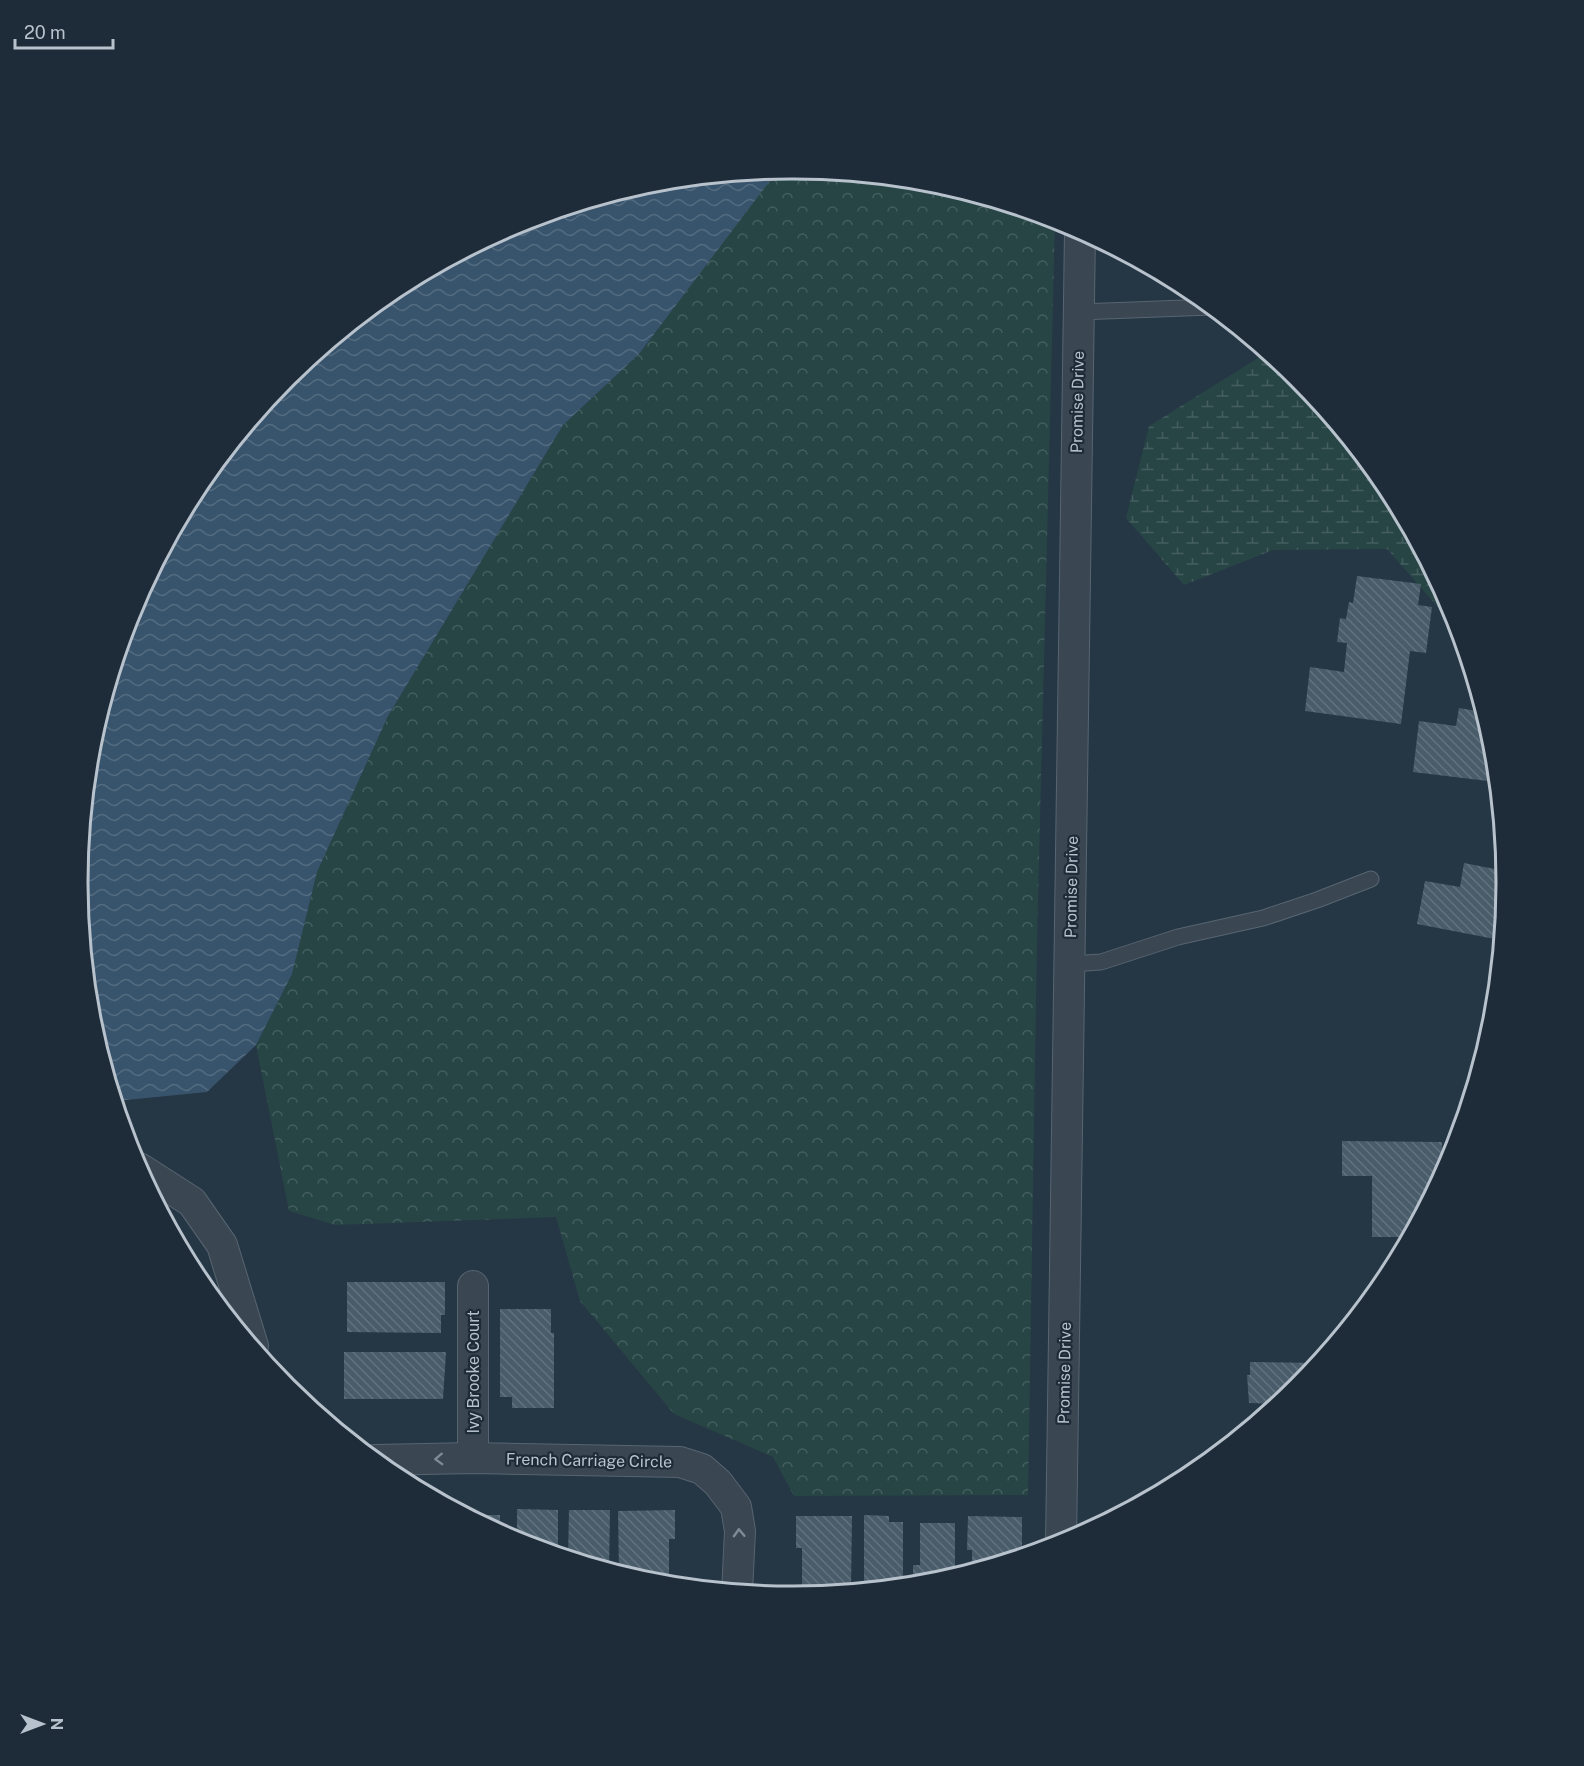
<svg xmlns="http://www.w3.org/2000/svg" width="1584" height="1766" viewBox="0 0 1584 1766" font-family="'Public Sans',sans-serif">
  <defs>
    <pattern id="forest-crowns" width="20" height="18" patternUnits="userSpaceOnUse" patternTransform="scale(1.5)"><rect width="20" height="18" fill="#274545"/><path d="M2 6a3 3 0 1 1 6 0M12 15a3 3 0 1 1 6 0" fill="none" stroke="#445e5f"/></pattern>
    <pattern id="wetland-marsh" width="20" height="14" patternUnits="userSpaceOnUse" patternTransform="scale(1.5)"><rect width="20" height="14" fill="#274545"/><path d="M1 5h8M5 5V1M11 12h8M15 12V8" fill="none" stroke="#445e5f"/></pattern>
    <pattern id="water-waves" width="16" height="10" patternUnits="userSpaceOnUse" patternTransform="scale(1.5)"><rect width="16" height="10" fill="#38546c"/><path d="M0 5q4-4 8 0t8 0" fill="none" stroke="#536b80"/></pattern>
    <pattern id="building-back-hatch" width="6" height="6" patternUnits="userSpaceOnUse" patternTransform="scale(1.5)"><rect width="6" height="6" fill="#495c6a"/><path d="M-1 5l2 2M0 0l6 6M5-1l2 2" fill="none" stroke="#61727e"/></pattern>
  </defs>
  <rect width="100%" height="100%" fill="#253644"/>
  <path fill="url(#forest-crowns)" d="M 792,169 L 932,183 L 1055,220 L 1037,941 L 1028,1495 L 794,1496 L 773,1457 L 674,1414 L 580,1301 L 556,1217 L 335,1225 L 289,1211 L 256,1045 L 292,974 L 317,872 L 388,716 L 563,425 L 639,354 L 776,171 Z"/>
  <path fill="url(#wetland-marsh)" d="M 1266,353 L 1297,378 L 1386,487 L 1452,610 L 1454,617 L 1445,615 L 1387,549 L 1273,550 L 1184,585 L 1126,518 L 1149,426 Z"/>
  <path fill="url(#water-waves)" d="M 778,170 L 639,354 L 563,425 L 388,716 L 317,872 L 292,974 L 256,1045 L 207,1092 L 116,1101 L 92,1022 L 78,883 L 92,743 L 132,609 L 199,486 L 287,378 L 396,289 L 519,223 L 653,183 Z"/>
  <g fill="url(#building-back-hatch)">
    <path d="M 1357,576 L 1421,584 L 1418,605 L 1432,607 L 1426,653 L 1410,651 L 1401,724 L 1305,711 L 1310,667 L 1344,672 L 1347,643 L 1337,642 L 1340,618 L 1346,619 L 1349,602 L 1353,603 Z"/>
    <path d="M 1459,708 L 1483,712 L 1492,744 L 1496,782 L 1413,772 L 1419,721 L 1456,726 Z"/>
    <path d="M 1464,863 L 1505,871 L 1506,883 L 1500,940 L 1417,924 L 1425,881 L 1460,887 Z"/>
    <path d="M 1342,1141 L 1442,1142 L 1441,1176 L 1408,1237 L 1372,1237 L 1372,1176 L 1342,1176 Z"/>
    <path d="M 347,1282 L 445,1282 L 445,1315 L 441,1315 L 441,1333 L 347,1332 Z"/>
    <path d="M 500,1309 L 551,1309 L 551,1333 L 554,1333 L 554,1408 L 512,1408 L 512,1397 L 500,1397 Z"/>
    <path d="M 344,1352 L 446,1352 L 443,1399 L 344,1399 Z"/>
    <path d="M 1250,1362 L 1317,1363 L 1297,1388 L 1278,1404 L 1249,1403 L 1247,1375 L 1250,1375 Z"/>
    <path d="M 517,1509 L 558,1510 L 558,1554 L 517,1542 Z"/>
    <path d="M 569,1510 L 610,1510 L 609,1570 L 568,1558 Z"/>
    <path d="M 675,1510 L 675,1539 L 669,1539 L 669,1585 L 652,1583 L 619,1573 L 618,1511 Z"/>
    <path d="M 467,1515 L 500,1515 L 500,1533 Z"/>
    <path d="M 864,1515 L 889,1516 L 889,1522 L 903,1522 L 903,1586 L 869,1589 L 869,1582 L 864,1582 Z"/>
    <path d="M 796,1516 L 852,1516 L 851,1591 L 802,1596 L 802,1548 L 796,1548 Z"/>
    <path d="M 968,1516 L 1022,1517 L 1022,1556 L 972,1571 L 972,1550 L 967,1550 Z"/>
    <path d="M 920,1523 L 955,1523 L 955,1576 L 931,1583 L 913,1584 L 913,1565 L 920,1565 Z"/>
  </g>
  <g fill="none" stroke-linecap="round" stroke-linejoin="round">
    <defs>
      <g id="service">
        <path d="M 1079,312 L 1211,307"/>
        <path d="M 1070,964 L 1101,962 L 1178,937 L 1263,918 L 1317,900 L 1371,879"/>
      </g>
      <g id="minor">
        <path d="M 139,1168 L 192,1202 L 222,1245 L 253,1346"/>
        <path d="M 473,1286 L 473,1458"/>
        <path d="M 375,1460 L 473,1458 L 680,1462 L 702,1469 L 718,1483 L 736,1507 L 740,1531 L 737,1592"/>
        <path d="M 1061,1544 L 1080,231"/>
      </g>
    </defs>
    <use href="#service" stroke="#586571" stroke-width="17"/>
    <use href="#minor" stroke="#586571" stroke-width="32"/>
    <use href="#service" stroke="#3a4753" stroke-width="15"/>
    <use href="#minor" stroke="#3a4753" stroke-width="30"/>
  </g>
  <defs><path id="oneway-chevron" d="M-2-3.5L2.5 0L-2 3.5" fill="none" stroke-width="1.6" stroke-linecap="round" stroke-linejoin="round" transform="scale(1.5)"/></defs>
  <g stroke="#7f8b96">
    <use href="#oneway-chevron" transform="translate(439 1459) rotate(178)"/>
    <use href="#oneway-chevron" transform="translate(739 1533) rotate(-92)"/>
  </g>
  <g text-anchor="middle" stroke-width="4.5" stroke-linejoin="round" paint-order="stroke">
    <g font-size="16" fill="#b7c2cd" stroke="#1e2c39">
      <text transform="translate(1077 402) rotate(-89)" y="6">Promise Drive</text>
      <text transform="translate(1071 887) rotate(-89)" y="6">Promise Drive</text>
      <text transform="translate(473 1372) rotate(-90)" y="6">Ivy Brooke Court</text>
      <text transform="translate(1064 1373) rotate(-89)" y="6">Promise Drive</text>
      <text transform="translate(589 1460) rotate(1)" y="6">French Carriage Circle</text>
    </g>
  </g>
  <path d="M0 0H1584V1766H0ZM791 179H793A703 703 0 0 1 1496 882V883A703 703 0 0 1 793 1586H791A703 703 0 0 1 88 883V882A703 703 0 0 1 791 179Z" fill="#1e2c39" fill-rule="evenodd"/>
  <path fill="none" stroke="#b7c2cd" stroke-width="3" d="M791 179H793A703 703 0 0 1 1496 882V883A703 703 0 0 1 793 1586H791A703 703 0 0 1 88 883V882A703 703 0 0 1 791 179Z"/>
  <g transform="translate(42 1724) rotate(90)" stroke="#1e2c39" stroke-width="4.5" paint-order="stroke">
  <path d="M0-4.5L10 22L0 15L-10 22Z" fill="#b7c2cd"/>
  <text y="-9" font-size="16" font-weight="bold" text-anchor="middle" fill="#b7c2cd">N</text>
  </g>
  <path d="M15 39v9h98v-9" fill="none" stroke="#b7c2cd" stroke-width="3"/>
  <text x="24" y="39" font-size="18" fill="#b7c2cd" stroke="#1e2c39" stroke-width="4.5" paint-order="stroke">20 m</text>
</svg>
